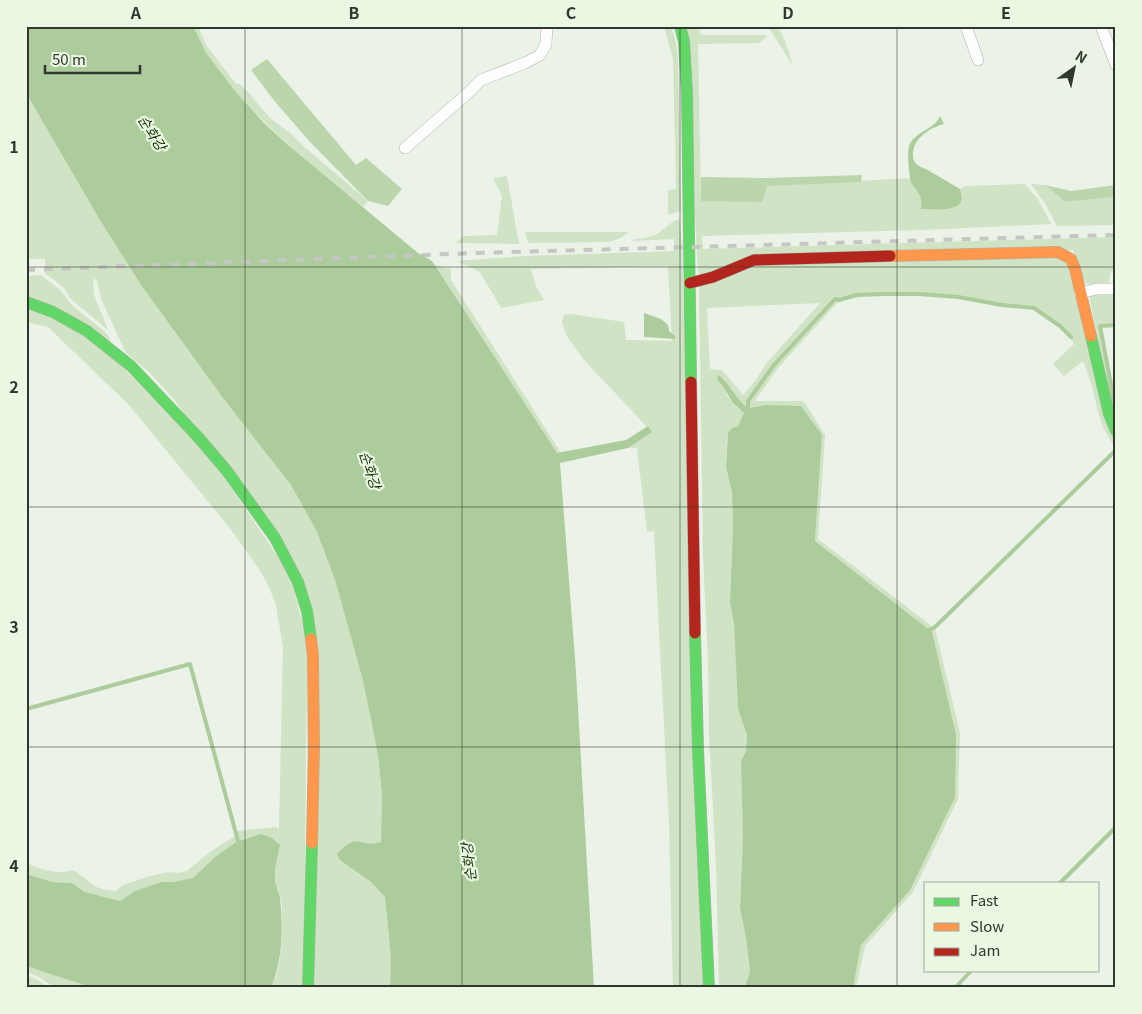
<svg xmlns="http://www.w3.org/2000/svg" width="1142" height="1014" viewBox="0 0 1142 1014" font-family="Georgia,'Noto Sans KR',serif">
  <rect width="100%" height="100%" fill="#ebf2e8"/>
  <g fill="#d0e3c5" fill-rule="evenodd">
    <path d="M 193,26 L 198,26 L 206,45 L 236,84 L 240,84 L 247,91 L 270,118 L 290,133 L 301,144 L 368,201 L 363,207 C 307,161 248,115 206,54 C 201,46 197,35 193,26 Z"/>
    <path d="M 664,26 L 671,26 L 676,43 L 678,62 L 681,211 L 668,215 L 668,191 L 676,188 L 673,59 Z"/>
    <path d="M 685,26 L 698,26 L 701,35 L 768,35 L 760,43 L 698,44 L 701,201 L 767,186 L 911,178 C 912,188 921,189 922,204 L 963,197 L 960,189 L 966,186 L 1025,184 L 1038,199 L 1051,224 L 923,230 L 702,236 L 703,249 L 1116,237 L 1116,270 L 1111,271 L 1108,287 L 1087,284 L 1083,279 L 1073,250 L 753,259 L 701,276 L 698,272 Z"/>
    <path d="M 768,26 L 778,26 L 786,44 L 793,66 Z"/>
    <path d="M 26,93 L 101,222 L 141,285 L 223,398 L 291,485 L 317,532 L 335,580 L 362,677 L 371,719 L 378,756 L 382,795 L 381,842 L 371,845 L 354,841 L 357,872 L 371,882 L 385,897 L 391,958 L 390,988 L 311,988 L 305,592 L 176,402 L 150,373 L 126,353 L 101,299 L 97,281 L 93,278 L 94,295 L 108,330 L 77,304 L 70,298 L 64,288 L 45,273 L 45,259 L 29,259 L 26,255 Z"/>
    <path d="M 507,176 L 519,244 L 456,243 L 463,236 L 497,235 L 502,196 L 493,178 Z"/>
    <path d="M 1031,184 L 1045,185 L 1065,202 L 1116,197 L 1116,225 L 1057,226 L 1046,205 Z"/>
    <path d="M 679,219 L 682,243 L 705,988 L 673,988 L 669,825 L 654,531 L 647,532 L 637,448 L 628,448 L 651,431 L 584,360 L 568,338 L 562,323 L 564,315 L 571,314 L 624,322 L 626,340 L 672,341 L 668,266 L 531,269 L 536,286 L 544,300 L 501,308 L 480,272 L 457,261 L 525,256 L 674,251 L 674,239 L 631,241 C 639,237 647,239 655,235 C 664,231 669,222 679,219 Z"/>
    <path d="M 525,232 L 629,232 L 621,238 L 609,242 L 528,243 Z"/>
    <path d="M 1054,254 L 1067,263 L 1116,436 L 1116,447 C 1101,431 1098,411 1093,390 C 1090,380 1087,370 1083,361 L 1064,376 L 1053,364 L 1074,344 L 1070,337 L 1072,336 L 1061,325 L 1034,307 L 1002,304 L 958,296 L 919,293 L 885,293 L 857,294 L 839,299 L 834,298 L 773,365 L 747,401 L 746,407 L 736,397 L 724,378 C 721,392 733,405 744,413 C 742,421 740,426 732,428 L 727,439 L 726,467 L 732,492 L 733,524 L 730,603 L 734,623 L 738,709 L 747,735 L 746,751 L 741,761 L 743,839 L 740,908 L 746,938 L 750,972 L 746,983 L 746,988 L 719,988 L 716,866 L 709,736 L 708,662 L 703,554 L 699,287 L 755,264 ZM 820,303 L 766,364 L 755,381 L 743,395 L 722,370 L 710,369 L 707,308 Z"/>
    <path d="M 434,265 L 451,269 L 451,280 L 561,453 L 557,454 Z"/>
    <path d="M 41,275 L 60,290 L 74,307 L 104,331 L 109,337 L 111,346 L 26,298 L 26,276 Z"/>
    <path d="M 1116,292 L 1116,324 L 1099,326 L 1113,400 L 1116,427 L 1089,295 Z"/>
    <path d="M 835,300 L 839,301 L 778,368 L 755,401 L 802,401 L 805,403 L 825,435 L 818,539 L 933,627 L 928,630 L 815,541 L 822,435 L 765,405 L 749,407 L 749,402 L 775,366 Z"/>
    <path d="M 26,305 L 99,343 L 209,455 L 291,576 L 307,642 L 304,988 L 268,988 C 284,978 284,912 280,895 C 278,888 275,883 275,876 C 275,866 278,855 280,845 L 246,838 L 240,841 L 237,831 L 276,827 L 279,829 L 283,647 L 276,605 L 269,587 L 259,569 L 229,527 L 129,405 L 48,327 L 26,322 Z"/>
    <path d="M 935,628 L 960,733 L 958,799 L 913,892 L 865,946 L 856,988 L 853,988 L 861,945 L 867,937 L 932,632 L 930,631 Z"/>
    <path d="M 235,836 L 236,842 L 215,857 L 193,878 L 173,882 L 160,882 L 135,891 L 120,901 L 85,892 L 72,883 L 53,882 L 26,874 L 26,863 C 43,870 56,875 73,870 C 91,881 92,890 116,891 L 123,885 L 147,877 L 168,872 L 179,873 L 187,871 L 210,852 Z"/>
    <path d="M 26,966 L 93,988 L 55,988 L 39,977 L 26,972 Z"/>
    <path d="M 26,975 L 36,979 L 50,988 L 26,988 Z"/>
  </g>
  <g fill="#bbd5ad">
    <path d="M 267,59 L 356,165 L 366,158 L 402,189 L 388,206 L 368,201 L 312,144 L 276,103 L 251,70 Z"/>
    <path d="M 862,175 L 861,182 L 767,186 L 762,202 L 701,201 L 701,177 L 766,178 Z"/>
    <path d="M 1045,185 L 1071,191 L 1116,185 L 1116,197 L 1065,202 Z"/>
  </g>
  <g fill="#accc9b">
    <path d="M 26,26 L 193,26 L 206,53 L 235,91 L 264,123 L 288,145 L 418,253 L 432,261 L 557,453 L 626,440 L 648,426 L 652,432 L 628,448 L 560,463 L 576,672 L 594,988 L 390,988 L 391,958 L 385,897 L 371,882 L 340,860 L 337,854 L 345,846 L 354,841 L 371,844 L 381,842 L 382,795 L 378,756 L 371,719 L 362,677 L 335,580 L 317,532 L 291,485 L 223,398 L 141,285 L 101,222 L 26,93 Z"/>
    <path d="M 940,116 L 944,124 C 929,128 912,139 913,156 C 913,163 919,167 926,169 L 960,189 C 970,214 936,209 921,209 C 923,196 919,194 912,184 C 909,179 907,152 909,146 C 915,131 934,130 940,116 Z"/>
    <path d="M 644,313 L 661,319 L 668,325 L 669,331 L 675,336 L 675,339 L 644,337 Z"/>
    <path d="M 717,375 C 729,380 734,398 748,408 L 765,405 L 801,406 L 822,435 L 815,541 L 932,632 L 956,735 L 955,797 L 910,890 L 861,945 L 853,988 L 746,988 L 746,983 L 750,972 L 746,938 L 740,908 L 743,839 L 741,761 L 746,751 L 747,735 L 738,709 L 734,623 L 730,603 L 733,524 L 732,492 L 726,467 L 728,433 L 732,428 L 738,426 L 744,413 L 733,403 L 722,385 L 718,381 Z"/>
    <path d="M 261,834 L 272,838 L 280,845 C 278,855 275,866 275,876 C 274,884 279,890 280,898 C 283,928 283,957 272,985 L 268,988 L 246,988 L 239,986 L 213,988 L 155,988 L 144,985 L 129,988 L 93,988 L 26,966 L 26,874 L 53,882 L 72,883 L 85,892 L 120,901 L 135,891 L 161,882 L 173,882 L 193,878 L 215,857 L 236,842 Z"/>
  </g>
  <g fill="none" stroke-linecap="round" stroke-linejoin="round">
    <g stroke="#accc9b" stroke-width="4">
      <path d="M 1114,400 L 1100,326 L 1116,325"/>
      <path d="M 748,408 L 748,401 L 774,365 L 835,299 L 839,300 L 857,295 L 885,294 L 919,294 L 958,297 L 1002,305 L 1034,308 L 1060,326 L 1071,337"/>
      <path d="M 926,632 L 935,627 L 1116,450"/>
      <path d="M 26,709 L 190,664 L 238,841"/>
      <path d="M 1060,883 L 1116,827"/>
      <path d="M 955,988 L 972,970"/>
    </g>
    <defs>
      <g id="street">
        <path d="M 966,26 L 978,60"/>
        <path d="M 1101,26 L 1116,65"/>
        <path d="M 405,148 L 467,94 L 481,80 L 525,63 L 540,55 L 546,44 L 547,26"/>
        <path d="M 1080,293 L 1097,289 L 1116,289"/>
      </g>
      <g id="fast">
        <path d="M 680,26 L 684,42 L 687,93 L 691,382"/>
        <path d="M 26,302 L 53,312 L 87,331 L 131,366 L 198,437 L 227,471 L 275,538 L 298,582 L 307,611 L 311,639"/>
        <path d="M 1091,336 L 1109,414 L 1116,431"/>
        <path d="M 695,633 L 698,750 L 709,988"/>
        <path d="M 308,988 L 312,843"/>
      </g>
      <g id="slow">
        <path d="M 890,256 L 1058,252 L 1071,259 L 1075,269 L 1091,336"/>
        <path d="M 311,639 L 313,656 L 314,747 L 312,843"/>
      </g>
      <g id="jam">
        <path d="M 690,283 L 713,277 L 754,260 L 890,256"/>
        <path d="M 691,382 L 695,633"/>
      </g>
    </defs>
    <use href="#street" stroke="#adb3ab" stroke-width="12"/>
    <use href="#fast" stroke="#adb3ab" stroke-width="12"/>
    <use href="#slow" stroke="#adb3ab" stroke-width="12"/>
    <use href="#jam" stroke="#adb3ab" stroke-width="12"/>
    <use href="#street" stroke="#fcfdfc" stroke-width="11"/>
    <use href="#fast" stroke="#63d668" stroke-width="11"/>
    <use href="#slow" stroke="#ff974d" stroke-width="11"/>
    <use href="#jam" stroke="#b3261e" stroke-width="11"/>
    <path stroke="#c5c7c3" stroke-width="4" stroke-dasharray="9 9" stroke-linecap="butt" d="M 26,270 L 475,253 L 1116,235"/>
  </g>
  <path fill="none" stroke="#31362e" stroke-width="1" stroke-opacity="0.55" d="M 245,26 L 245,988M 462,26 L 462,988M 680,26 L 680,988M 897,26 L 897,988M 26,267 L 1116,267M 26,507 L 1116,507M 26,747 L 1116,747"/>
  <g text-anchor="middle" stroke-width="4.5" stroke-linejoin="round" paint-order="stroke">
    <g font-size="14" font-style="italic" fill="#173103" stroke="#eaf7e3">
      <text transform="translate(152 133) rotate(58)" y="5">순화강</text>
      <text transform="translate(370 470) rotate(72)" y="5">순화강</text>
      <text transform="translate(469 862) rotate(-97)" y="5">순화강</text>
    </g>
  </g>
  <rect width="1142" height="1014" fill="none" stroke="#eaf7e3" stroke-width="55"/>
  <rect x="924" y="882" width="175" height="90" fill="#eaf7e3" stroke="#a0aa9b"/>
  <rect x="934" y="898" width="25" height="8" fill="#63d668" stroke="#a0aa9b"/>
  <text x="970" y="906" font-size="15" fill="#31362e">Fast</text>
  <rect x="934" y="923" width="25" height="8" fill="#ff974d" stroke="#a0aa9b"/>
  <text x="970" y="932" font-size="15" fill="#31362e">Slow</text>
  <rect x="934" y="948" width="25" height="8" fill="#b3261e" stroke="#a0aa9b"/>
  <text x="970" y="956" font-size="15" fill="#31362e">Jam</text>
  <g transform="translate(1074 68) rotate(33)" stroke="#eaf7e3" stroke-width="4" paint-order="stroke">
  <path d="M0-4L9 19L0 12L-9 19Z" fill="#31362e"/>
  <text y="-8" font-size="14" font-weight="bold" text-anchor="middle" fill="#31362e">N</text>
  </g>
  <path d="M45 65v8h95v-8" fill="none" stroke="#31362e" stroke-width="2.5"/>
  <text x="52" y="65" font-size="15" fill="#31362e" stroke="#eaf7e3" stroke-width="4" paint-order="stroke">50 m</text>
  <rect x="28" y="28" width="1086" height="958" fill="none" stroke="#31362e" stroke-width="2"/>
  <g font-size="16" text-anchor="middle" font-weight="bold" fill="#31362e">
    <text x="136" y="19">A</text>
    <text x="354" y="19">B</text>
    <text x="571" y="19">C</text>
    <text x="788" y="19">D</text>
    <text x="1006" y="19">E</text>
    <text x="14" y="153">1</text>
    <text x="14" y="393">2</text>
    <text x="14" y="633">3</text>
    <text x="14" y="872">4</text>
  </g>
</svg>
